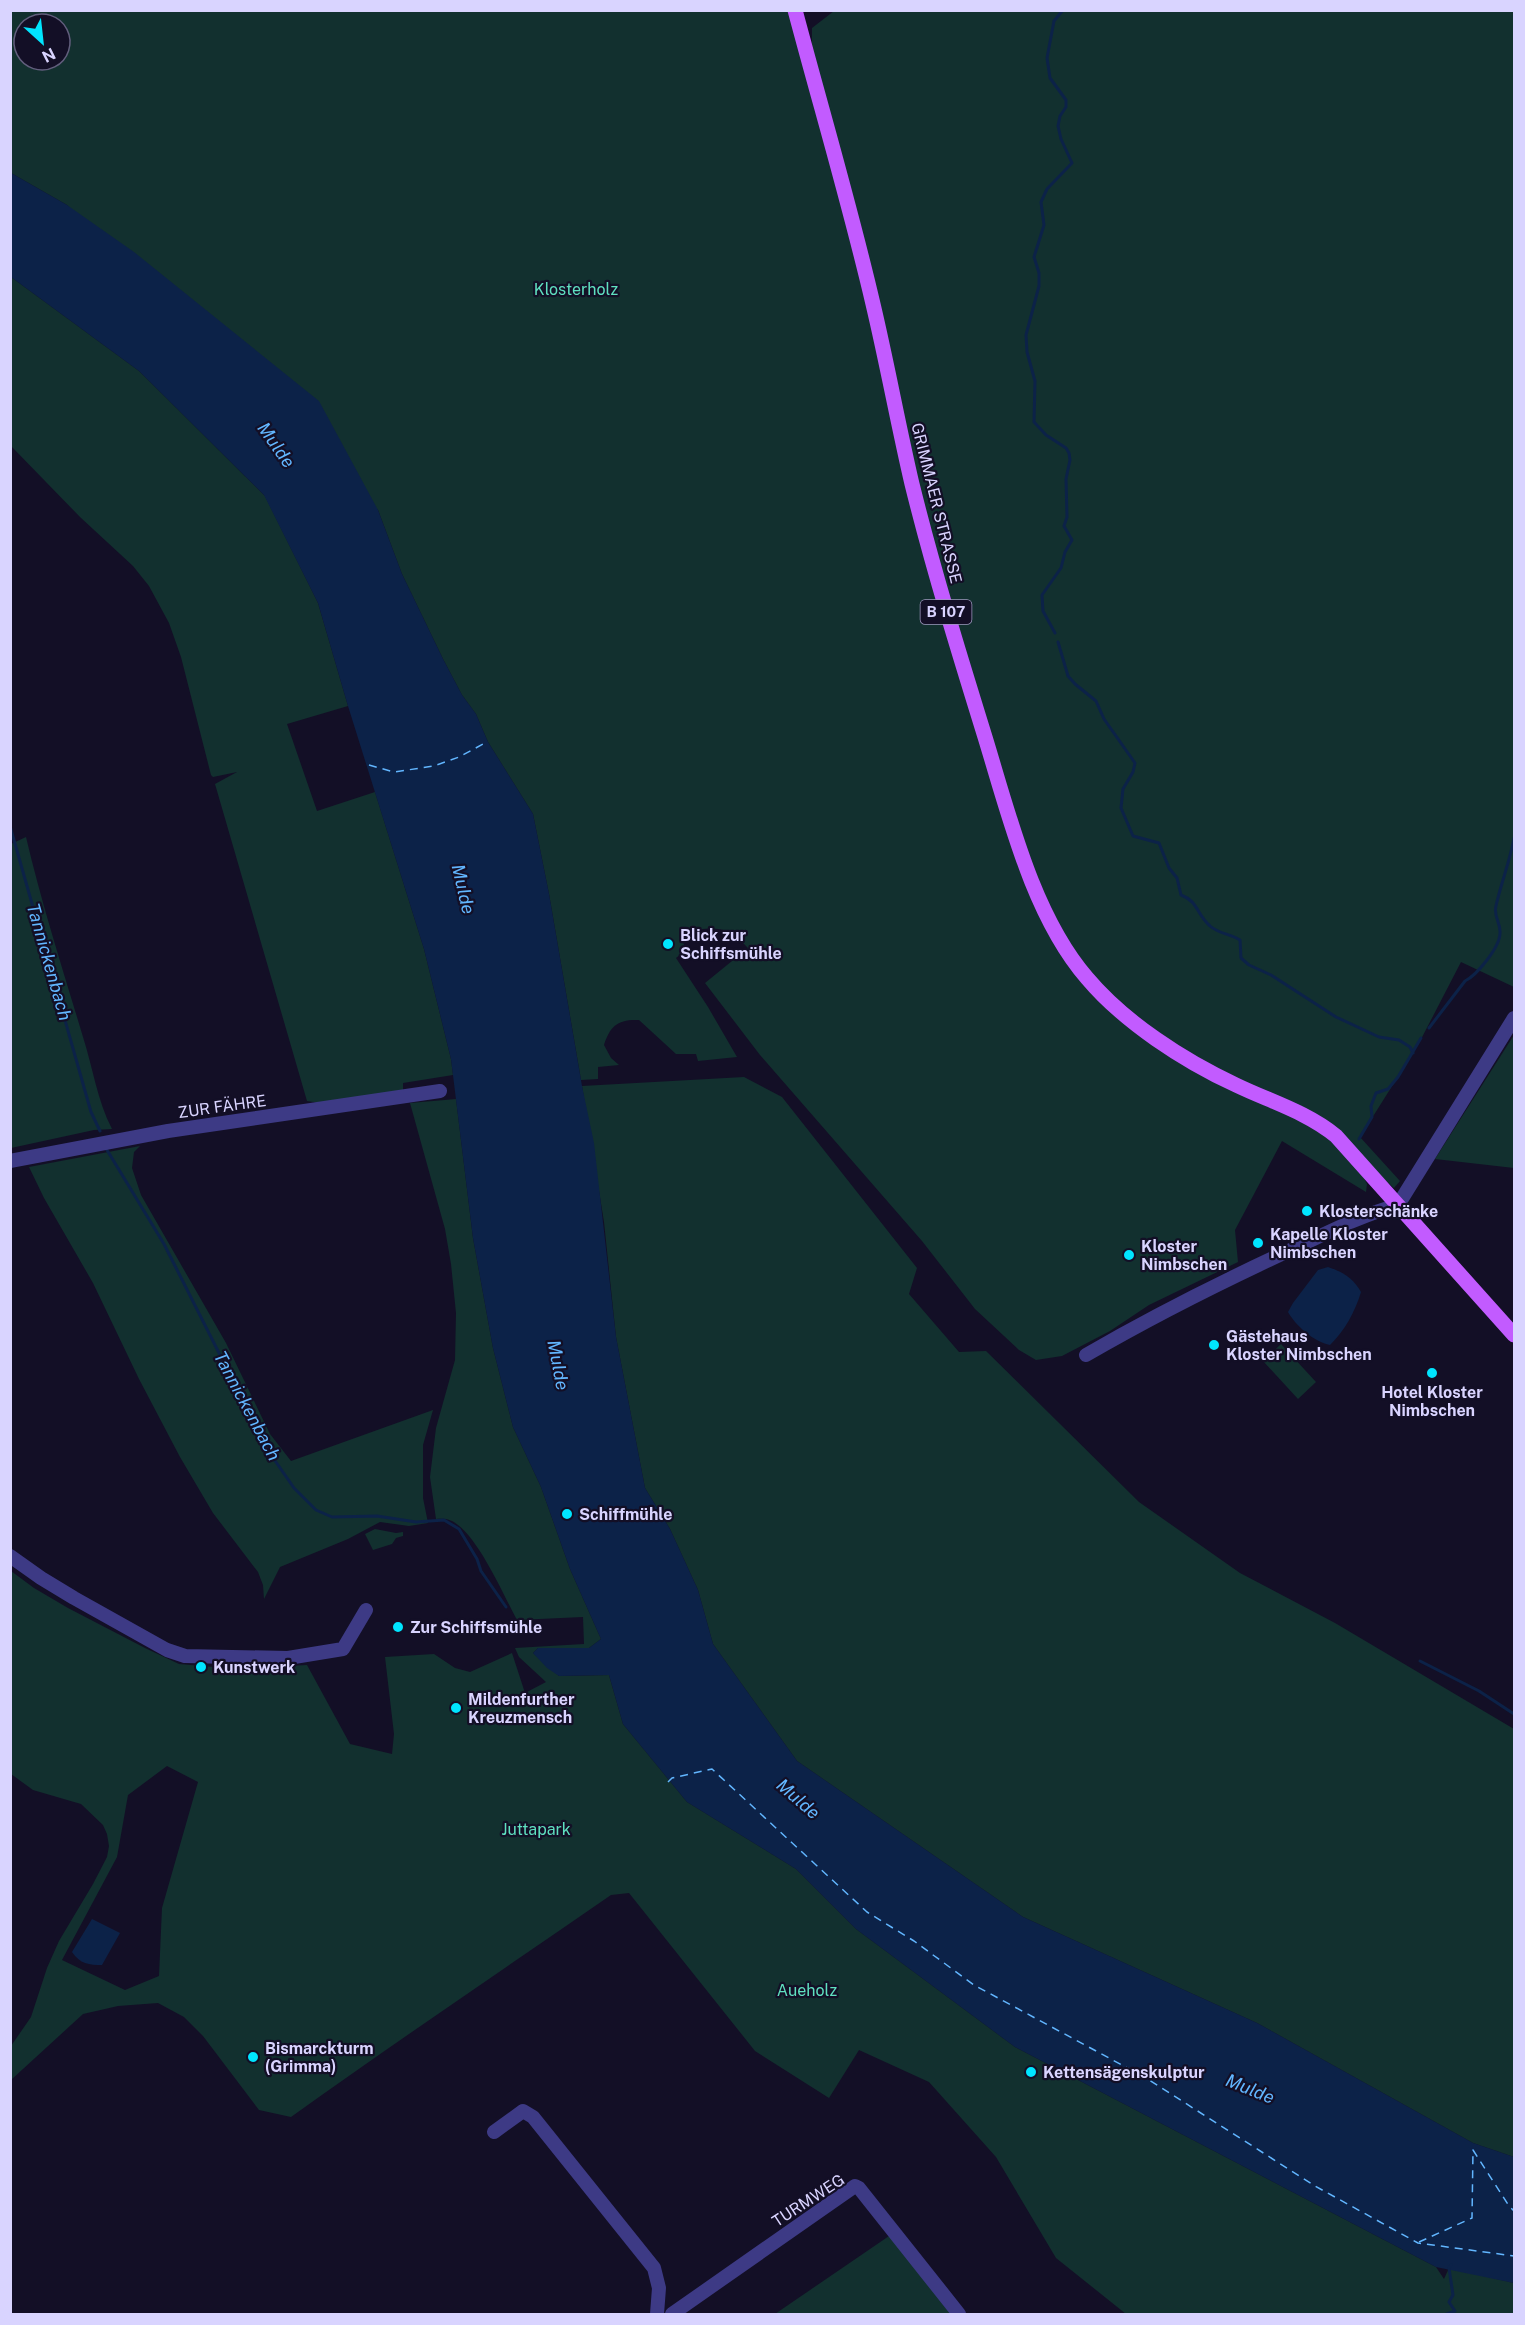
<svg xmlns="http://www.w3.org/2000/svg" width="1525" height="2325" viewBox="0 0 1525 2325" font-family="'Public Sans',sans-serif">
  <rect width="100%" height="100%" fill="#130f26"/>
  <g fill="#12302f" fill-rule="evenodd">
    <path d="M 11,11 L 790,11 L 1008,827 L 1094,995 L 1319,1130 L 1356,1164 L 1367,1184 L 1366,1192 L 1282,1141 L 1235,1230 L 1238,1262 L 1149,1305 L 1110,1331 L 1062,1356 L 1036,1360 L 1019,1350 L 975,1309 L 922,1241 L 760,1055 L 705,983 L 748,948 C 743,943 736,935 729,932 C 716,926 692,928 681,937 L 686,950 L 676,958 L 708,1007 L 737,1057 L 698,1061 L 696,1054 L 676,1054 L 639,1020 C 618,1019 610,1026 604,1045 L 611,1058 L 619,1065 L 598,1067 L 598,1079 L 581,1080 L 549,894 L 533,814 L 488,742 L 476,714 L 462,695 L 443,659 L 402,574 L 378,510 L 67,205 L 11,173 ZM 24,24 L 60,24 L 60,60 L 24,60 Z"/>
    <path d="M 834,11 L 1514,11 L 1514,987 L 1461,962 L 1418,1045 L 1360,1137 L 1400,1181 L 1394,1188 L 1376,1172 L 1352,1144 L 1205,1062 L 1152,1028 L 1102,986 L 1062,934 L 1028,856 L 949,607 L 812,53 L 812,28 Z"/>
    <path d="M 11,277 L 139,371 L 265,496 L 318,603 L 348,706 L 287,724 L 317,811 L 375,792 L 424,949 L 451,1059 L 453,1075 L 403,1083 L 403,1097 L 340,1106 L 307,1101 L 215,784 L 237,772 L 213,777 L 211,775 L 181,657 L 169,623 L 149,586 L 133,566 L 80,517 L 11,446 Z"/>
    <path d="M 26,837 C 42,905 63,970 83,1037 C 93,1068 97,1100 112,1129 L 94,1130 L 11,1148 L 11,844 Z"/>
    <path d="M 1514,1035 L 1514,1168 L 1435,1159 Z"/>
    <path d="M 744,1077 L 782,1097 L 917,1268 L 909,1294 L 959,1352 L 986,1351 L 1139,1502 L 1240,1573 L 1335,1623 L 1514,1729 L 1514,2157 L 1473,2143 L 1257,2023 L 1023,1917 L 797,1761 L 713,1644 L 698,1590 L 670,1529 L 645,1488 L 616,1337 L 604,1222 L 582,1086 Z"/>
    <path d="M 456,1099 L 473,1238 L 493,1348 L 513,1427 L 541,1487 L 570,1569 L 601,1639 L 589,1648 L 538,1648 L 533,1653 L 559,1676 L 609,1675 L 623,1724 L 687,1802 L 796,1869 L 856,1929 L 1015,2047 L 1436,2267 L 1444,2279 L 1449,2268 L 1514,2283 L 1514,2314 L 1126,2314 L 1056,2258 L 996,2157 L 929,2082 L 859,2050 L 829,2098 L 755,2051 L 629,1893 L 611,1895 C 504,1969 397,2041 291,2117 L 259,2110 L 203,2036 L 184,2017 L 158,2003 L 118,2006 L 83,2014 L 11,2080 L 11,2046 L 31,2017 L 47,1968 L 59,1941 L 93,1884 L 107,1857 L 109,1846 L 107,1834 L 103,1825 L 81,1804 L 33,1790 L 11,1774 L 11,1571 L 34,1588 L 68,1608 L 145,1648 L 179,1664 L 237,1669 L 307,1665 L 350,1744 L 392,1754 L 394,1734 L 385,1657 L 434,1654 L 455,1668 L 470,1672 L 512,1653 L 525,1693 L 546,1682 L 519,1657 L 515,1648 L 584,1644 L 583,1617 L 517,1620 C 503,1594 481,1543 458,1525 C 451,1519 445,1518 436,1519 L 430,1477 L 436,1428 L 455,1360 L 456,1313 L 451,1264 L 445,1229 L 410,1103 ZM 167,1766 L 198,1782 L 162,1908 L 159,1976 L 125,1990 L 62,1960 L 117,1857 L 128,1795 Z"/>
    <path d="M 140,1146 L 134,1152 L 132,1168 L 141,1195 L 226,1343 L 270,1434 L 291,1461 L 433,1410 L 423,1445 L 423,1498 L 428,1523 L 409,1526 L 380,1522 L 348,1539 L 280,1567 L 264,1599 L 263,1585 L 258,1572 L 213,1513 L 180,1457 L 139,1379 L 93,1283 L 44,1198 L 29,1167 Z"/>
    <path d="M 1281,1344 L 1316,1382 L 1298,1399 L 1263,1361 Z"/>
    <path d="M 375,1529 L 396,1533 L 403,1532 L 403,1536 L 396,1538 L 392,1544 L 373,1550 L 365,1534 Z"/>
    <path d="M 892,2234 L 955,2314 L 775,2314 Z"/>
  </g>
  <g fill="#0c2248">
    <path d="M 11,173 L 67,205 L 134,252 L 319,401 L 378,510 L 402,574 L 443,659 L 462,695 L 476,714 L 488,742 L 533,814 L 549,894 L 582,1086 L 594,1143 L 616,1337 L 645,1488 L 670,1529 L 698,1590 L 713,1644 L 797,1761 L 1023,1917 L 1257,2023 L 1473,2143 L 1514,2157 L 1514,2283 L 1436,2267 L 1015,2047 L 856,1929 L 796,1869 L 687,1802 L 623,1724 L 609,1675 L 559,1676 L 547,1668 L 533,1653 L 538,1648 L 589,1648 L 601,1639 L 570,1569 L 541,1487 L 513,1427 L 493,1348 L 473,1238 L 451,1059 L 424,949 L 348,706 L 318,603 L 264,495 L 139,371 L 11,277 Z"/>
    <path d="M 1328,1267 C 1343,1272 1353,1278 1361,1292 C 1355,1312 1345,1330 1330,1345 C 1314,1342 1296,1326 1288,1312 L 1293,1303 L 1318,1270 Z"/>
    <path d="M 92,1919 L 120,1933 L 102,1965 C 89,1965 80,1964 72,1952 Z"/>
  </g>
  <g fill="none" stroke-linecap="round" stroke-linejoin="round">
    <g stroke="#0c2248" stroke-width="3">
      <path d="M 1055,633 L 1043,611 L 1042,595 L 1061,568 L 1065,552 L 1072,540 L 1064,526 L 1067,517 L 1066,479 L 1070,460 L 1069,453 L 1066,448 L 1046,435 L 1034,422 L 1035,381 L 1027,352 L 1026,335 L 1039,286 L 1039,273 L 1034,257 L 1044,225 L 1041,202 L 1047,189 L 1072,163 L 1061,139 L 1058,126 L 1060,116 L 1066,107 L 1066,100 L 1050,78 L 1047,58 L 1054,21 L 1063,10"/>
      <path d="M 1058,642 L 1068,676 L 1075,684 L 1096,701 L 1104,719 L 1135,763 L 1133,772 L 1123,789 L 1121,808 L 1133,836 L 1159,843 L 1169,868 L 1177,878 L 1181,895 C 1198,901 1197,915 1210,926 C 1219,934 1231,934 1240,940 L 1241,958 L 1249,965 L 1271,975 L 1336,1017 L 1379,1037 L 1399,1040 L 1410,1047 L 1413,1053"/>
      <path d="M 10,826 L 91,1112 L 100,1131"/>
      <path d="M 1429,1028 L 1465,981 C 1477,975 1500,947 1500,933 C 1501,923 1493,916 1496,906 C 1501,883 1510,861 1514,838"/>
      <path d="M 1359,1139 L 1372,1117 L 1371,1106 L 1376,1093 L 1388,1089 L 1398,1077 L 1421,1038"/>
      <path d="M 107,1150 L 164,1244 L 269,1452 L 294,1488 L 316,1510 L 332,1517 L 377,1516 L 416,1522 L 444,1520 L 459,1529 L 477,1559 L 481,1571 L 506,1607"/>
      <path d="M 1420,1661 L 1479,1691 L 1514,1714"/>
      <path d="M 1447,2314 L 1455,2311 L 1449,2302 L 1453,2295 L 1449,2268 L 1451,2265"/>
    </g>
    <g stroke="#62b6ff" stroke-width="1.5" stroke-dasharray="8 6" stroke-linecap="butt">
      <path d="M 369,765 L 394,772 L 434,766 L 459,757 L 485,743"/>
      <path d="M 668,1782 L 672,1778 L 712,1769 L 867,1912 L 914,1941 L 974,1985 L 1146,2078 L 1315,2186 L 1418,2243 L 1514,2256"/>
      <path d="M 1419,2242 L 1472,2218 L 1473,2150 L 1509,2206 L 1514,2211"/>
    </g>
    <g stroke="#3d3a85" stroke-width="14">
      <path d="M 10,1161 L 168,1131 L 440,1091"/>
      <path d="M 1086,1355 C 1155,1315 1225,1280 1297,1247 C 1331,1231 1362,1215 1398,1205 L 1514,1018"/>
      <path d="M 10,1556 L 41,1578 L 74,1598 L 167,1650 L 185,1656 L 288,1658 L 343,1649 L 366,1610"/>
      <path d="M 494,2132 L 523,2111 L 533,2117 L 654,2268 L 659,2288 L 657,2314"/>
      <path d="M 672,2314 L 855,2186 L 859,2188 L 959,2314"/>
    </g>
    <path stroke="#c25bff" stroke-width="15" d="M 795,10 C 821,108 850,205 873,304 C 887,363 898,424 912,484 C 933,569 959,653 985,737 C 1009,815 1033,916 1087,978 C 1124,1022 1184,1061 1236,1085 C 1269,1101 1307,1112 1336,1136 L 1514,1335"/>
  </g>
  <g fill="#00e5ff" stroke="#130f26" stroke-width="2">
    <circle cx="668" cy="944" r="6"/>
    <circle cx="1307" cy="1211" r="6"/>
    <circle cx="1258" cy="1243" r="6"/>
    <circle cx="1129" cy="1255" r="6"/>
    <circle cx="1214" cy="1345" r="6"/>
    <circle cx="1432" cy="1373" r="6"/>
    <circle cx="567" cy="1514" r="6"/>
    <circle cx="398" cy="1627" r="6"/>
    <circle cx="201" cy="1667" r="6"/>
    <circle cx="456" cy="1708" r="6"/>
    <circle cx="253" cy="2057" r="6"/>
    <circle cx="1031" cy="2072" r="6"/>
  </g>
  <g text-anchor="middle" stroke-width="4.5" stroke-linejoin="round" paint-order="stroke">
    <rect fill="#130f26" stroke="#9e99be" stroke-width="1.5" x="920.5" y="600" width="51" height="24" rx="4.5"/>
    <g font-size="15" font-weight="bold" fill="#d9d4ff">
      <text x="946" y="617">B 107</text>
    </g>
    <g font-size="16" fill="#5fe0c0" stroke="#130f26">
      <text x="576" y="295">Klosterholz</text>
      <text x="536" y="1835">Juttapark</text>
      <text x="807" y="1996">Aueholz</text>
    </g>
    <g font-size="16" fill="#d9d4ff" stroke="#130f26">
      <text transform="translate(937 503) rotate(76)" y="6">GRIMMAER STRASSE</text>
      <text transform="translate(222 1106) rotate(-8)" y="6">ZUR FÄHRE</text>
      <text transform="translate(808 2200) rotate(-33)" y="6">TURMWEG</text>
    </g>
    <g font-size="16" font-weight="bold" fill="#d9d4ff" stroke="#130f26" text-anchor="start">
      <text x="680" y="941">Blick zur<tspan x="680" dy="18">Schiffsmühle</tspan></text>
      <text x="1319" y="1217">Klosterschänke</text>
      <text x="1270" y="1240">Kapelle Kloster<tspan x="1270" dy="18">Nimbschen</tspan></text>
      <text x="1141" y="1252">Kloster<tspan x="1141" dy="18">Nimbschen</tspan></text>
      <text x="1226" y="1342">Gästehaus<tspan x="1226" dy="18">Kloster Nimbschen</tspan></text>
      <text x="1432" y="1398" text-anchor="middle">Hotel Kloster<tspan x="1432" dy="18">Nimbschen</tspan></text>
      <text x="579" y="1520">Schiffmühle</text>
      <text x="410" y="1633">Zur Schiffsmühle</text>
      <text x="213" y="1673">Kunstwerk</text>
      <text x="468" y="1705">Mildenfurther<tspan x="468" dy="18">Kreuzmensch</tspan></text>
      <text x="265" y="2054">Bismarckturm<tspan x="265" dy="18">(Grimma)</tspan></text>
      <text x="1043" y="2078">Kettensägenskulptur</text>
    </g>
    <g font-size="18" font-style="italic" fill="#62b6ff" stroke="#130f26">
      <text transform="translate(276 445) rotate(55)" y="6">Mulde</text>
      <text transform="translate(463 889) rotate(77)" y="6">Mulde</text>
      <text transform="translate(49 962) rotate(74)" y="6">Tannickenbach</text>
      <text transform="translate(558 1365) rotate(79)" y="6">Mulde</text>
      <text transform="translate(247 1406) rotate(62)" y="6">Tannickenbach</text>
      <text transform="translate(798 1799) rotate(41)" y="6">Mulde</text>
      <text transform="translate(1250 2089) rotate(22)" y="6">Mulde</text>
    </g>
  </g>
  <rect width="1525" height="2325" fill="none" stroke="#d9d4ff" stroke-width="24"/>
  <g transform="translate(42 42) rotate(153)"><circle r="28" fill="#130f26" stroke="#625e7d" stroke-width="1.5"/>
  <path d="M0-4.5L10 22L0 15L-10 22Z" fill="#00e5ff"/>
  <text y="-9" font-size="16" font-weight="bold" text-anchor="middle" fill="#d9d4ff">N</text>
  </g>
</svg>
